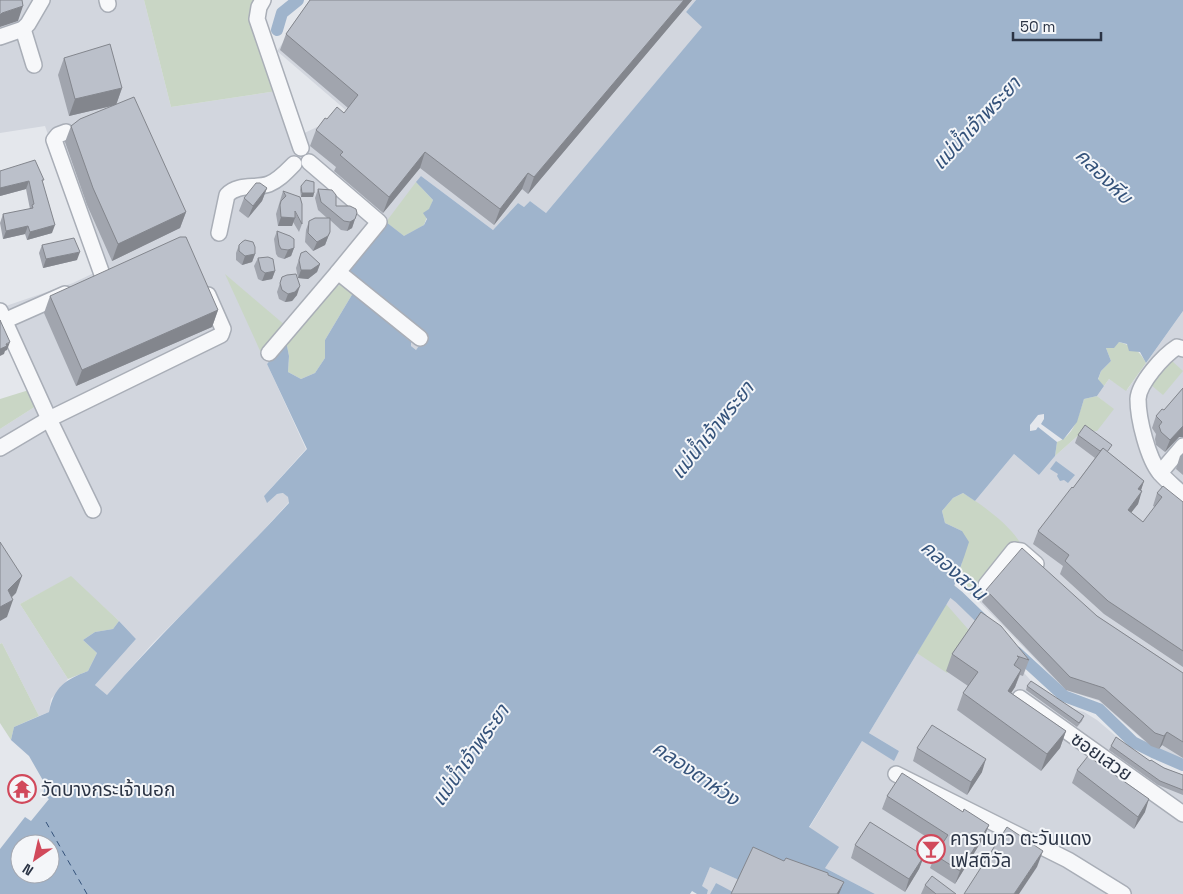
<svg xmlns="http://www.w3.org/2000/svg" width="1183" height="894" viewBox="0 0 1183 894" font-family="'Space Grotesk','Noto Sans Thai',sans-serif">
  <rect width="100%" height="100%" fill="#e4e7ec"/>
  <g fill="#d2d6de">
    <path d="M 0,0 L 144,0 L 171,107 L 277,91 L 292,139 L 348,112 L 277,51 L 305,11 L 341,0 L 696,0 L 686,12 L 703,26 L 546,213 L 530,201 L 524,207 L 518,203 L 493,230 L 421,176 L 425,332 L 428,335 L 416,350 L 411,346 L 411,342 L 342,283 L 339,287 L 333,282 L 267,364 L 306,449 L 264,496 L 284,493 L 288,497 L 289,502 L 243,553 L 153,643 L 107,695 L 95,685 L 136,639 L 119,621 L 71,577 L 20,604 L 68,679 L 51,699 L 49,712 L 39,716 L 2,643 L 0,644 L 0,429 L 36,406 L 0,308 L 73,283 L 96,272 L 45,126 L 0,133 Z"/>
    <path d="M 1183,311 L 1183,759 L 1150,746 L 1099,701 L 1065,690 L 968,590 L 955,580 L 999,523 L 975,501 L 1014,454 L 1039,475 L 1055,456 L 1082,432 L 1113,409 L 1097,396 L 1109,379 L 1127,390 Z"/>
    <path d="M 951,597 L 995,640 L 1033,683 L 1041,687 L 1061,705 L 1084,712 L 1097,720 L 1138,755 L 1183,776 L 1183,894 L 875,894 L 825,868 L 809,828 L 862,741 L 894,760 L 899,751 L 869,733 Z"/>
    <path d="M 710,867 L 739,880 L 732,894 L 716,883 L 710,894 L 707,894 L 708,890 L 701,887 Z"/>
  </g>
  <g fill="#c9d6c5">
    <path d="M 144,0 L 258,0 L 251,11 L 277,91 L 171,107 Z"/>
    <path d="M 416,182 L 433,200 L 424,225 L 404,236 L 386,222 Z"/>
    <path d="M 225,274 L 286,326 L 262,355 Z"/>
    <path d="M 333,282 L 338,286 L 342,283 L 353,293 L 325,340 L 325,358 L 315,373 L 301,379 L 288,372 L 289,356 L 286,341 Z"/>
    <path d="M 1119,342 C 1133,346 1139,350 1146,363 L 1126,391 L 1109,379 L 1104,386 L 1098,380 L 1101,371 L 1111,361 L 1106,348 Z"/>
    <path d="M 1172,361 L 1183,371 L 1163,395 L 1151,385 Z"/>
    <path d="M 29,390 L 36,406 L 0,429 L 0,399 Z"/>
    <path d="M 1097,396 L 1114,409 L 1097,431 L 1082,432 L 1055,456 L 1057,442 C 1074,437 1079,414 1084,399 Z"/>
    <path d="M 963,493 C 981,504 1012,526 1021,545 L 1003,551 L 997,560 L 992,584 L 980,602 L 955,580 L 962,563 L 962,531 L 945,523 L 942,511 L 953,498 Z"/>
    <path d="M 71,576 L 119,621 L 113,629 L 95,632 L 83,640 L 97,653 L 88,671 L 68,679 L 20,604 Z"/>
    <path d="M 946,604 L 974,636 L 947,673 L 917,653 Z"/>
    <path d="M 2,643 L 39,716 L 14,727 L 11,740 L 0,723 L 0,644 Z"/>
  </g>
  <g fill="#9fb4cc" fill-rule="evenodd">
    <path d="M 696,0 L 1183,0 L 1183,311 L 1146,363 L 1140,352 L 1129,351 L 1127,344 L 1119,342 L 1114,348 L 1106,348 L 1111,361 L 1101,371 L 1098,379 L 1104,386 L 1097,396 L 1084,399 L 1077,422 L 1063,440 L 1041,424 L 1044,419 L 1044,414 L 1038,415 L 1030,425 L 1030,431 L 1036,430 L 1038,427 L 1057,442 L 1055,456 L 1039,475 L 1014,454 L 975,501 L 963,493 L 953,498 L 942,511 L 945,523 L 962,531 L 969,542 C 963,561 956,578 951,597 L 869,733 L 899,751 L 894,761 L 862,741 L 809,827 L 839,847 L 825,868 L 875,894 L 826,894 L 739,880 L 710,867 L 702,886 L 708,890 L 707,894 L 697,894 L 692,891 L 690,894 L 0,894 L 0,849 L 25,817 L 31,821 L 49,799 L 43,795 L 45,784 L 29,756 L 11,740 L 14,727 L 49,712 C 54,687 65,680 88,671 L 97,653 L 83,640 L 95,632 L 113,629 L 119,621 L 136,639 L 95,685 L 107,695 C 165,629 229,568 289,503 L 288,497 L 283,493 L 277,494 L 267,503 L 264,496 L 307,449 L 267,364 L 286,341 L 289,356 L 288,372 L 301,379 L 315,373 L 325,358 L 325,340 L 353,293 L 411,342 L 411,346 L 416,350 L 427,335 L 425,332 L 419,333 L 343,270 L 386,222 L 404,236 L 424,225 L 427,219 L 423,213 L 429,209 L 433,200 L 416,182 L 421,176 L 493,230 L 518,203 L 524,207 L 530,201 L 546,213 L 702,27 L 686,12 ZM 20,844 L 50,844 L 50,874 L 20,874 Z"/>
    <path d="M 1056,461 L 1075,475 L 1068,483 L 1064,480 L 1060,481 L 1057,476 L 1058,474 L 1050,469 Z"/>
    <path d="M 716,883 L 733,892 L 732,894 L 710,894 Z"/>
  </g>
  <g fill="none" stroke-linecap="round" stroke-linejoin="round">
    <g stroke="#9fb4cc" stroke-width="12">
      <path d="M 277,30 L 282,13 L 298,0"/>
      <path d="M 939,581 L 959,597 L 991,628"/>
      <path d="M 1016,652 L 1064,696 L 1099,709 L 1133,742 L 1153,752 L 1183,765"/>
    </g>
    <path stroke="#34527a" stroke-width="1" stroke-dasharray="6 5" stroke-linecap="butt" d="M 46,822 L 87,894"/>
    <defs>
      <g id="minor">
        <path d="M 107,0 L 108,4"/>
        <path d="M 263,0 L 259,7 L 257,19 L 301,148"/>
        <path d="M 23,29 L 34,65"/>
        <path d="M 0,37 L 23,29 L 28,24 L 42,0"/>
        <path d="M 66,132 L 58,135 L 54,140 L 103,277"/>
        <path d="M 309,162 L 379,222 L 338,272 L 420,338"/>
        <path d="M 219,233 L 227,195 C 238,183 256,189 269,184 C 279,180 286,172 294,164"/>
        <path d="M 0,311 L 49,419 L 93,510"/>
        <path d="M 4,321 L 65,294"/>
        <path d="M 1183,349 L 1177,347 C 1163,356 1139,383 1138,399 C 1138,419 1148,459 1160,473 C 1167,481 1176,488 1183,495"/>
        <path d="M 269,353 L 338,272"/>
        <path d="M 0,448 L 49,419 L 221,335 L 223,329 L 208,295"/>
        <path d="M 1160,473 L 1183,446"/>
        <path d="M 986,585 L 1014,550 L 1021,551 L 1036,564"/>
        <path d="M 1020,698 L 1183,814"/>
        <path d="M 896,774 L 1068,860 L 1123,894"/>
      </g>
    </defs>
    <use href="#minor" stroke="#a9aeb7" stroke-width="18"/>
    <use href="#minor" stroke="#f7f8fa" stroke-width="15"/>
  </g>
  <g fill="#a1a5ae">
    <path d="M 310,0 L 692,0 L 528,194 L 522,189 L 494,225 L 420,168 L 383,213 L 334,171 L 336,167 L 310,146 L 316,130 L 327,119 L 344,113 L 348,108 L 280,50 L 286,34 Z"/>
    <path d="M 64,58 L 122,88 L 116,105 L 186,212 L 180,228 L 112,261 L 87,205 L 65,142 L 71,126 L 115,105 L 69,116 L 58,75 Z"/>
    <path d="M 0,171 L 43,183 L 52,233 L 27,240 L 25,234 L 3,239 L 0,223 L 3,214 L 30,209 L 26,189 L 0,196 Z"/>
    <path d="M 301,186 L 314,193 L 313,197 L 301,197 L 300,190 Z"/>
    <path d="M 267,188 L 262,201 L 248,218 L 239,211 L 244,198 Z"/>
    <path d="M 318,189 L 336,206 L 355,219 L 352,228 L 347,231 L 341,230 L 330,220 L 330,232 L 325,245 L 313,251 L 305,242 L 306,230 L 309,221 L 327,218 L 318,210 L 315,198 Z"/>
    <path d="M 283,191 L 302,224 L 299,232 L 293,222 L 292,226 L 278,226 L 276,214 Z"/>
    <path d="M 277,231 L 294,248 L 291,256 L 284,259 L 278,257 L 276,254 L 274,239 Z"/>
    <path d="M 42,245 L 77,260 L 43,268 L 39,253 Z"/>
    <path d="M 239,245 L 255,254 L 252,262 L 242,265 L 236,260 L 236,253 Z"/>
    <path d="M 301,253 L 320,264 L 317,272 L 308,279 L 298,278 L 296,268 Z"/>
    <path d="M 258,258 L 275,271 L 272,279 L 262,281 L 258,279 L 254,266 Z"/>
    <path d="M 282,277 L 297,295 L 292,301 L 285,302 L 279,299 L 277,292 Z"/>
    <path d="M 50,296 L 218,310 L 212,327 L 76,386 L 44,313 Z"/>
    <path d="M 1183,388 L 1183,437 L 1179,437 L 1165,452 L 1156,445 L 1155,439 L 1156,434 L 1152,428 L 1156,416 L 1164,410 Z"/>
    <path d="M 1078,435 L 1109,453 L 1144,481 L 1141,490 L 1138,504 L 1131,512 L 1143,522 L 1155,507 L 1153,506 L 1157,493 L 1183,502 L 1183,667 L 1104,614 L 1060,574 L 1063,566 L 1033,544 L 1038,531 L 1073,488 L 1095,458 L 1075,443 Z"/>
    <path d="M 1183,453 L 1183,475 L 1176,469 L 1180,456 Z"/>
    <path d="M 986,590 L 1097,616 L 1183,673 L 1183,758 L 1162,745 L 1159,749 L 1151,746 L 1099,700 L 1066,690 L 982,602 Z"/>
    <path d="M 981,612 L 1029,660 L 1023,676 L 1020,675 L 1015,687 L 1011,693 L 1066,731 L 1060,748 L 1041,771 L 957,710 L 963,693 L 968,686 L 946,671 L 952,654 Z"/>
    <path d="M 1027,686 L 1084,716 L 1082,721 L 1077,727 L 1026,690 Z"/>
    <path d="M 1111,746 L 1150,761 L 1164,768 L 1183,775 L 1183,795 L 1158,785 L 1109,750 Z"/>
    <path d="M 917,748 L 982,772 L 967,795 L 913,761 Z"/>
    <path d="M 1077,770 L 1145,812 L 1134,829 L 1072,783 Z"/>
    <path d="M 887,796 L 963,812 L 989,825 L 984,837 L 955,884 L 930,868 L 935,855 L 941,846 L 882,809 Z"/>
    <path d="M 855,845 L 924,856 L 919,869 L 905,892 L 851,858 Z"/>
    <path d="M 925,885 L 956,894 L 921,894 Z"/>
  </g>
  <g fill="#83868d">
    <path d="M 684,0 L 692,0 L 528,194 L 534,177 Z"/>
    <path d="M 23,6 L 18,21 L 0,27 L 0,15 L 2,13 Z"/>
    <path d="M 122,88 L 116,105 L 69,116 L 75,99 Z"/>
    <path d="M 425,152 L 420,168 L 383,213 L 389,197 Z"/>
    <path d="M 528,173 L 522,189 L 494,225 L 500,209 Z"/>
    <path d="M 29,181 L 26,189 L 0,196 L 0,188 Z"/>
    <path d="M 267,188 L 262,201 L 248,218 L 253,206 Z"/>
    <path d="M 302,193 L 314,193 L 313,197 L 301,197 Z"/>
    <path d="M 186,212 L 180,228 L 112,261 L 118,244 Z"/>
    <path d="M 281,217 L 295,218 L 292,226 L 278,226 Z"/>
    <path d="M 355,219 L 352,228 L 347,231 L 350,222 Z"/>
    <path d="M 55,225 L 52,233 L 27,240 L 30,232 Z"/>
    <path d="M 28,226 L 25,234 L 3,239 L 6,231 Z"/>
    <path d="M 330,232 L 325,245 L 313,251 L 317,242 Z"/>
    <path d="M 294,248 L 291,256 L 284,259 L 288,250 Z"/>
    <path d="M 80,252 L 77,260 L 43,268 L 46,259 Z"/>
    <path d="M 255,254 L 252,262 L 242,265 L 245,256 Z"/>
    <path d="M 320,264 L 317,272 L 308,279 L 298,278 L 301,270 Z"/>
    <path d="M 275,271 L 272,279 L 262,281 L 265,273 Z"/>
    <path d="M 300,286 L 297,295 L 292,301 L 285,302 L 288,294 Z"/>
    <path d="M 218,310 L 212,327 L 76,386 L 82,370 Z"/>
    <path d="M 10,342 L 7,350 L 5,351 L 4,354 L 0,356 L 0,349 Z"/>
    <path d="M 1183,426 L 1183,437 L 1179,437 L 1165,452 L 1170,440 Z"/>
    <path d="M 1144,481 L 1140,493 L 1138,489 Z"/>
    <path d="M 1142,491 L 1138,504 L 1124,522 L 1128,510 Z"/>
    <path d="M 22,576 L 16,593 L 4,605 L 13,600 L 7,617 L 0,621 L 0,607 L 8,590 Z"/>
    <path d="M 1021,670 L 1015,687 L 1002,707 L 1008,691 Z"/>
    <path d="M 1066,731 L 1060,748 L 1041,771 L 1047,754 Z"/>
    <path d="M 1167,732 L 1162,745 L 1159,749 L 1164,736 Z"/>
    <path d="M 986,759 L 982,772 L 967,795 L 971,782 Z"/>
    <path d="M 1149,799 L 1145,812 L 1134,829 L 1138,817 Z"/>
    <path d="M 989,825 L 984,837 L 955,884 L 960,871 Z"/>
    <path d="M 1043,851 L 1037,867 L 1019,894 L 1014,894 Z"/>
    <path d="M 924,856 L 919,869 L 905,892 L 909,879 Z"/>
    <path d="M 844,882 L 839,894 L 837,894 Z"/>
  </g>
  <g fill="#bbc0ca" stroke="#83868d">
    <path d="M 0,0 L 22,0 L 23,6 L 2,13 L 0,15 Z"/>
    <path d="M 310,0 L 684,0 L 534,177 L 528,173 L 500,209 L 425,152 L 389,197 L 340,155 L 343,152 L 316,130 L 325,118 L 327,119 L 337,107 L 344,113 L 358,95 L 286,34 Z"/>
    <path d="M 110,44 L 122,88 L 75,99 L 64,58 Z"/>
    <path d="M 134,97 L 186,212 L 118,244 L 93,188 L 71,126 L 80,119 Z"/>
    <path d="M 35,160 L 44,180 L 42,180 L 55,225 L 30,232 L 28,226 L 6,231 L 3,214 L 33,208 L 32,205 L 34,204 L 29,181 L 0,188 L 0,171 Z"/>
    <path d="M 306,180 L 314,182 L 314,193 L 302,193 L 301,186 Z"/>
    <path d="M 256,183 L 260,183 L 267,188 L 253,206 L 244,198 Z"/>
    <path d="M 318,189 L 332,190 L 336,195 L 336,206 L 350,206 L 356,209 L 357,213 L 355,219 L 350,222 L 344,221 L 321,202 Z"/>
    <path d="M 283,191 L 300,197 L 302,204 L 302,224 L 295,211 L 295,218 L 281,217 L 280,205 L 281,201 L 286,196 Z"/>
    <path d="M 315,218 L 330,218 L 330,232 L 328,236 L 317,242 L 308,233 L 309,221 Z"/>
    <path d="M 277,231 L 290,236 L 294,239 L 294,248 L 288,250 L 281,249 L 279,245 Z"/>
    <path d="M 180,237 L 186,237 L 218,310 L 82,370 L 50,296 Z"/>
    <path d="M 74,238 L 80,252 L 46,259 L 42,245 Z"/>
    <path d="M 245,240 L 253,242 L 255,247 L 255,254 L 245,256 L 239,251 L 239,245 L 242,242 Z"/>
    <path d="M 306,251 L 320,264 L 311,270 L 301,270 L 299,260 L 301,253 Z"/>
    <path d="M 268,257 L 273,259 L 275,271 L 265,273 L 261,270 L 258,258 Z"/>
    <path d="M 296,274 L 300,286 L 295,292 L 288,294 L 282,290 L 280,283 L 282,277 L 287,275 Z"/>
    <path d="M 0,320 L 10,342 L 6,344 L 7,346 L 0,349 Z"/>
    <path d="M 1183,388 L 1183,426 L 1170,440 L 1161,432 L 1159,426 L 1162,422 L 1156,416 L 1162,409 L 1164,410 Z"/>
    <path d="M 1085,425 L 1112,445 L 1107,452 L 1103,448 L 1100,451 L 1078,435 Z"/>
    <path d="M 1103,448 L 1144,481 L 1138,489 L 1142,491 L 1128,510 L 1143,522 L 1162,497 L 1157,493 L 1163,486 L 1183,502 L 1183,651 L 1108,601 L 1065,561 L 1069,555 L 1038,531 L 1072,487 L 1073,488 Z"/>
    <path d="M 0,542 L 22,576 L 8,590 L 13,600 L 0,607 Z"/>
    <path d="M 1022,548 L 1097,616 L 1183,673 L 1183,742 L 1167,732 L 1164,736 L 1155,733 L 1104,688 L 1070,677 L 986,590 Z"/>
    <path d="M 981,612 L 1001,626 L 1029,660 L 1017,656 L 1019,657 L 1014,665 L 1021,670 L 1008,691 L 1066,731 L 1047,754 L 963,693 L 978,672 L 952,654 Z"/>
    <path d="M 1031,681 L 1084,716 L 1079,723 L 1027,686 Z"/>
    <path d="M 932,725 L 986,759 L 971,782 L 917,748 Z"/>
    <path d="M 1116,737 L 1150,761 L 1151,760 L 1164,768 L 1183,775 L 1183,790 L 1160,781 L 1111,746 Z"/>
    <path d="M 1088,756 L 1149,799 L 1138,817 L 1077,770 Z"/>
    <path d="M 902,773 L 963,812 L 964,809 L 989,825 L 960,871 L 935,855 L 948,835 L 887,796 Z"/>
    <path d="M 870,822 L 924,856 L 909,879 L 855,845 Z"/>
    <path d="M 1007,827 L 1043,851 L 1014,894 L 964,894 Z"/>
    <path d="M 753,847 L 784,861 L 786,858 L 828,873 L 828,875 L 844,882 L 837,894 L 731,894 Z"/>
    <path d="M 932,876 L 956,894 L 936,894 L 925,885 Z"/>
  </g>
  <defs>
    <symbol id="temple-ring" viewBox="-11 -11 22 22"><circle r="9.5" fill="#f4f6f9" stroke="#d1495b" stroke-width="1.5"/><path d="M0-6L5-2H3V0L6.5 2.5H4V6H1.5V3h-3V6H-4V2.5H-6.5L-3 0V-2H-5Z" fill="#d1495b"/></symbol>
    <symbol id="bar-ring" viewBox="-11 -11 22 22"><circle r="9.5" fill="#f4f6f9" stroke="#d1495b" stroke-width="1.5"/><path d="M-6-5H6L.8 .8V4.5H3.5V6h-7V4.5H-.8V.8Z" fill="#d1495b"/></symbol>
  </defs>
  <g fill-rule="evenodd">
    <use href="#temple-ring" x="6" y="773" width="32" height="32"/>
    <use href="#bar-ring" x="915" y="833" width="32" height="32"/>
  </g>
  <g text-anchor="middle" stroke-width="4" stroke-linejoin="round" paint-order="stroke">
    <g font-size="19" fill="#2b3445" stroke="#f4f6f9">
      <text transform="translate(1102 756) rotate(35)" y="7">ซอยเสวย</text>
    </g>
    <g font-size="19" fill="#2b3445" stroke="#f4f6f9" text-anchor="start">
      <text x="41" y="796">วัดบางกระเจ้านอก</text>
      <text x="950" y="845">คาราบาว ตะวันแดง<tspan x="950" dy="22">เฟสติวัล</tspan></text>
    </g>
    <g font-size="20" font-style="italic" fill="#34527a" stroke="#f4f6f9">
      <text transform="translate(976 123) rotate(-47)" y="7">แม่น้ำเจ้าพระยา</text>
      <text transform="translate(1104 176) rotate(44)" y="7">คลองหีบ</text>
      <text transform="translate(712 430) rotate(-51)" y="7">แม่น้ำเจ้าพระยา</text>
      <text transform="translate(954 570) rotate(41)" y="7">คลองสวน</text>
      <text transform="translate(470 755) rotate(-55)" y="7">แม่น้ำเจ้าพระยา</text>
      <text transform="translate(696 773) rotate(34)" y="7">คลองตาห่วง</text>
    </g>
  </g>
  <g transform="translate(35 859) rotate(214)"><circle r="24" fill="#f4f6f9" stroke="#a4a8b1"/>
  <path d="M0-4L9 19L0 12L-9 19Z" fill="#d1495b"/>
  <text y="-8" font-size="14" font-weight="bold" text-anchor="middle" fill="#2b3445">N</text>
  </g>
  <path d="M1013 32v8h88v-8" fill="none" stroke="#2b3445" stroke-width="2.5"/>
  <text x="1020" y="32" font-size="15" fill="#2b3445" stroke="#f4f6f9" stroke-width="4" paint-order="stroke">50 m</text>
</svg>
